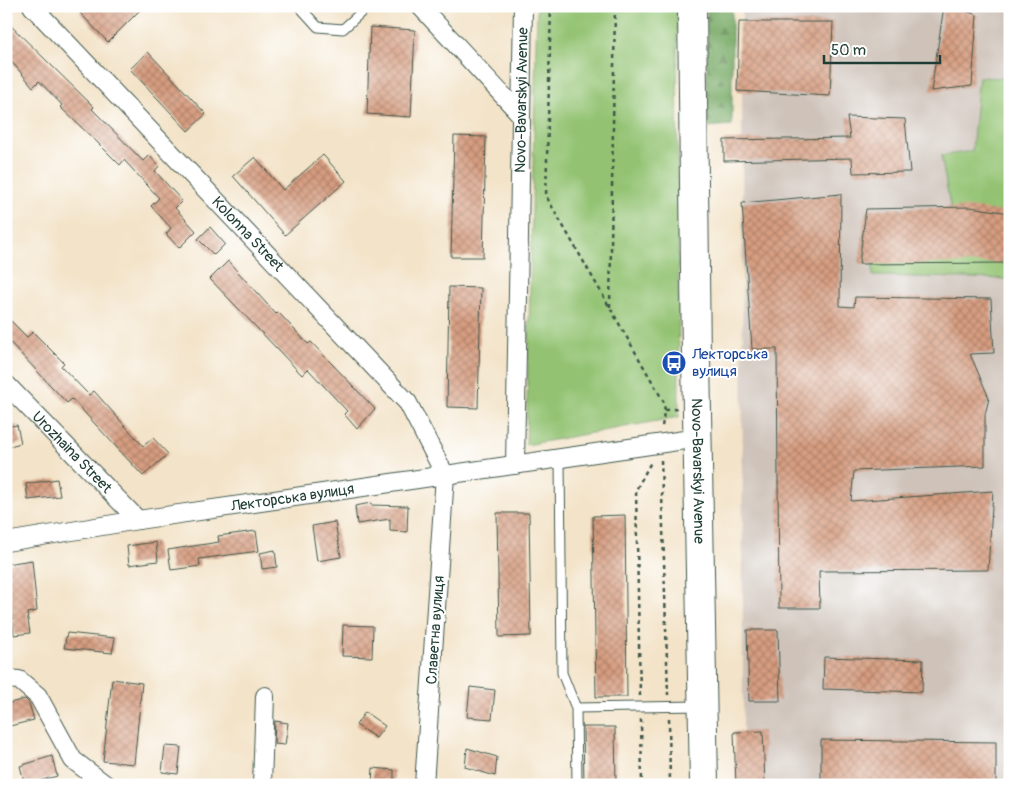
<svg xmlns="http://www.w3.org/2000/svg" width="1016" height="791" viewBox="0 0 1016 791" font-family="Pangolin,sans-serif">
  <defs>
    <pattern id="forest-firs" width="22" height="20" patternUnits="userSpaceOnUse" patternTransform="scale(1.25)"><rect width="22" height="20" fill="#76a964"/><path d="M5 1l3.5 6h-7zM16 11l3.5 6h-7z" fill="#608b53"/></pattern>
    <pattern id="building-cross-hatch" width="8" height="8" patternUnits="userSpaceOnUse" patternTransform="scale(1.25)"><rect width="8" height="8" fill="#d79d80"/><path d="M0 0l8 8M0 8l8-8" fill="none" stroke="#ae816a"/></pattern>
  </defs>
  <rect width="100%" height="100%" fill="#fff"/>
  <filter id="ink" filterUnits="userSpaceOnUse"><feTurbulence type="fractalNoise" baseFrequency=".02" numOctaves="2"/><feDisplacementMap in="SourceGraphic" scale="10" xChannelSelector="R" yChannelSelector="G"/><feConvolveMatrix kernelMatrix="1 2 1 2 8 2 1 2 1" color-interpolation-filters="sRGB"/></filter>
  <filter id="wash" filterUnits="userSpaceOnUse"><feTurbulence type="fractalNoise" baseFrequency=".0096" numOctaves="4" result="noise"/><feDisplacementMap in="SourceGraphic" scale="20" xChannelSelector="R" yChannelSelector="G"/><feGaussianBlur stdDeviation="1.12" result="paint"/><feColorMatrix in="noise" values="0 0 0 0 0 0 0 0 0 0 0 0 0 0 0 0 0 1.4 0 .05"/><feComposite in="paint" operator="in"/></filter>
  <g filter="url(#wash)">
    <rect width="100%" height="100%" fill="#f3e3c8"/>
    <path fill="#cec2b9" d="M 742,6 L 1010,6 L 1010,785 L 743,785 Z"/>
    <path fill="url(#forest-firs)" stroke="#4a734c" d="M 707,6 L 732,6 L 732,125 L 707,127 Z"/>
    <g fill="#93c372" stroke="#598053">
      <path d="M 537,6 L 677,6 L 679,417 L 526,445 Z"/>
      <path d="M 979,77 L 1003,78 L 1010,112 L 1010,217 L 952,216 L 941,156 L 972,151 Z"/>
      <path d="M 873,260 L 1010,263 L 1010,279 L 873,276 Z"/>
    </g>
    <g id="blocks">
      <g fill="url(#building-cross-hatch)">
        <path d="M 87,6 L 144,6 L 108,42 L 80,13 Z"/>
        <path d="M 944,6 L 953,6 L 977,15 L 972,86 L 931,91 Z"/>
        <path d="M 6,21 L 94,107 L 92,109 L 143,161 L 149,155 L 159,166 L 155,171 L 182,201 L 175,208 L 196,231 L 179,248 L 166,234 L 171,228 L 151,206 L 159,198 L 124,160 L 120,165 L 98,143 L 60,107 L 62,105 L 39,81 L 33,87 L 6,55 Z"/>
        <path d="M 739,22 L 833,22 L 830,96 L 737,91 Z"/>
        <path d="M 370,27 L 415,30 L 411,117 L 367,114 Z"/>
        <path d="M 148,52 L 206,114 L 188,131 L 130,69 Z"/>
        <path d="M 847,117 L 905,119 L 910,172 L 853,173 L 852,158 L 724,161 L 724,140 L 850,138 Z"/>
        <path d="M 454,136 L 486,137 L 483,257 L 451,257 Z"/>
        <path d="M 323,155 L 346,181 L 285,235 L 233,176 L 255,157 L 283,190 Z"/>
        <path d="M 841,194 L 840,306 L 854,307 L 855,297 L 991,299 L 994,353 L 970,354 L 989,398 L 985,415 L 985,466 L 854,471 L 851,501 L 993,491 L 988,570 L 819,571 L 820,608 L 779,608 L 777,349 L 752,349 L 742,203 Z"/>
        <path d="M 970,207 L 1010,213 L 1010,263 L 859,264 L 866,209 Z"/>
        <path d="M 210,227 L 225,244 L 214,255 L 198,239 Z"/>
        <path d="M 228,261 L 276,314 L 278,312 L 308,344 L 311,342 L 375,409 L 357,429 L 344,414 L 347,411 L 308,369 L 302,375 L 210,279 Z"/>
        <path d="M 449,287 L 481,288 L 478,408 L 447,407 Z"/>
        <path d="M 6,316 L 27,337 L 33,332 L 64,363 L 61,366 L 89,395 L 94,391 L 143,446 L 153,438 L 168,454 L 143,476 L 72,399 L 67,403 L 6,338 Z"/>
        <path d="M 17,425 L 21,443 L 6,447 L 6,427 Z"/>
        <path d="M 57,479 L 60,496 L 28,500 L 26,484 Z"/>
        <path d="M 371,503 L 371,505 L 408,506 L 407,532 L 390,531 L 390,519 L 357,524 L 355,506 Z"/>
        <path d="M 497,513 L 529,513 L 531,636 L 499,637 Z"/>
        <path d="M 625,515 L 627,697 L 596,697 L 593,516 Z"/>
        <path d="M 335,522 L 341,557 L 317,561 L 312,526 Z"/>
        <path d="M 256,531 L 259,551 L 199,559 L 200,566 L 171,570 L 168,550 L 219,542 L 218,536 Z"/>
        <path d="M 156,542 L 158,561 L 129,565 L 127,546 Z"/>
        <path d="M 275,550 L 277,567 L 262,569 L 260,553 Z"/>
        <path d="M 32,560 L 37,611 L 27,613 L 30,633 L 14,635 L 6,564 Z"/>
        <path d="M 343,625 L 373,626 L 372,657 L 342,656 Z"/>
        <path d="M 747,630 L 778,630 L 780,701 L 749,701 Z"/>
        <path d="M 67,633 L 115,638 L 112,653 L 64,648 Z"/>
        <path d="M 824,657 L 923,660 L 922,692 L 823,689 Z"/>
        <path d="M 112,679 L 142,683 L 134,764 L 103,761 Z"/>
        <path d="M 470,687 L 495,690 L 492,719 L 467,717 Z"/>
        <path d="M 25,699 L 29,703 L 34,720 L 6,727 L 6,704 Z"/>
        <path d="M 365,712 L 385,726 L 376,738 L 356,725 Z"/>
        <path d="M 275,721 L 288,723 L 285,745 L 274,744 Z"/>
        <path d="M 583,727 L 615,727 L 616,785 L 584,785 Z"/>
        <path d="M 763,731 L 765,785 L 736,785 L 734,732 Z"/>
        <path d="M 821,740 L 996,742 L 996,785 L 821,785 Z"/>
        <path d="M 165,746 L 181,747 L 178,774 L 162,772 Z"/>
        <path d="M 467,748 L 497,757 L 495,776 L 465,767 Z"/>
        <path d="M 52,756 L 57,776 L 25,785 L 20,766 Z"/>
        <path d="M 373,768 L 394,770 L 394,785 L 372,785 Z"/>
      </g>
    </g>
  </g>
  <g filter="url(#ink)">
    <use href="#blocks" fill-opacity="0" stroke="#3f564a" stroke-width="1"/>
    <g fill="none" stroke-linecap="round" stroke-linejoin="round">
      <defs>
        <g id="lane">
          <path d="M 299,6 L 318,27 L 343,29 L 368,6"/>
          <path d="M 560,458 L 562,673 L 576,708 L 577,785"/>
          <path d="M 576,708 L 700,706"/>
        </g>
        <g id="street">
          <path id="s1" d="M 32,6 L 408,403 L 445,475 L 424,785"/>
          <path d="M 420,6 L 521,115"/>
          <path id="s2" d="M 6,384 L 138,520"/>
          <path id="s3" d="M 515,465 L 523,6"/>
          <path id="s4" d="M 6,542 L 138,520 L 698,438"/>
          <path d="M 6,679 L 19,680 L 38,696 L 73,760 L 106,785"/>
          <path d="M 262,785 L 265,696"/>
        </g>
        <g id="primary">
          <path id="s5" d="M 692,6 L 696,359 L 704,785"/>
        </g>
      </defs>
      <use href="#lane" stroke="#3f564a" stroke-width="11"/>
      <use href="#street" stroke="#3f564a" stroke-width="20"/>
      <use href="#primary" stroke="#3f564a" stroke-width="30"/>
      <g stroke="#3f564a" stroke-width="2.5" stroke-dasharray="4 4" stroke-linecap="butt">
        <path d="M 551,6 L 546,196 L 665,404 L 662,427"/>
        <path d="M 610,307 L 615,6"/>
        <path d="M 665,410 L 677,409"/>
        <path d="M 661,460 L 668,695"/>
        <path d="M 640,696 L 636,490 L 651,462"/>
        <path d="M 669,718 L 670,785"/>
        <path d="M 641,719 L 642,785"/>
      </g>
      <use href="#lane" stroke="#fff" stroke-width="9"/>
      <use href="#street" stroke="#fff" stroke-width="18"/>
      <use href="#primary" stroke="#fff" stroke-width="28"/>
    </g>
  </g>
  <defs>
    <symbol id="bus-disc" viewBox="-11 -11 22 22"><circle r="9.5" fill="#1a4fb4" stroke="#fff"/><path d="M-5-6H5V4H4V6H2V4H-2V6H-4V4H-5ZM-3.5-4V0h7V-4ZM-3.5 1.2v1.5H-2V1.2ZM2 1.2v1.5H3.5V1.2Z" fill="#fff"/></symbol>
  </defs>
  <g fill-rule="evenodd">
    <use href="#bus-disc" x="660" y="349" width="28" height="28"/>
  </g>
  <g text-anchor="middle" stroke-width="4" stroke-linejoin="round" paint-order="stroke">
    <g font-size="15" fill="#1f3d34" stroke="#fff">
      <text dy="5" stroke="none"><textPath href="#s3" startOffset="365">Novo-Bavarskyi Avenue</textPath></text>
      <text dy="5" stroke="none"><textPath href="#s1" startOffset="314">Kolonna Street</textPath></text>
      <text dy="5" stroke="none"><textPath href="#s2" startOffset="95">Urozhaina Street</textPath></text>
      <text dy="5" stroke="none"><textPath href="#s5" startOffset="465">Novo-Bavarskyi Avenue</textPath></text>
      <text dy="5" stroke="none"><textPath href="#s4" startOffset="290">Лекторська вулиця</textPath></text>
      <text transform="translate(435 630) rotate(-86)" y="5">Славетна вулиця</text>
    </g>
    <g font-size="15" fill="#164399" stroke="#fff" text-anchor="start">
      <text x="692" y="359">Лекторська<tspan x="692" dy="17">вулиця</tspan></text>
    </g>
  </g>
  <rect width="1016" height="791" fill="none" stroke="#fff" stroke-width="25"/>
  <path d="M824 55v8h116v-8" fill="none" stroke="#1f3d34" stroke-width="2.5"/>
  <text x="831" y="55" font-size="15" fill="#1f3d34" stroke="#ffffff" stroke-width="4" paint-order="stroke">50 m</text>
</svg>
